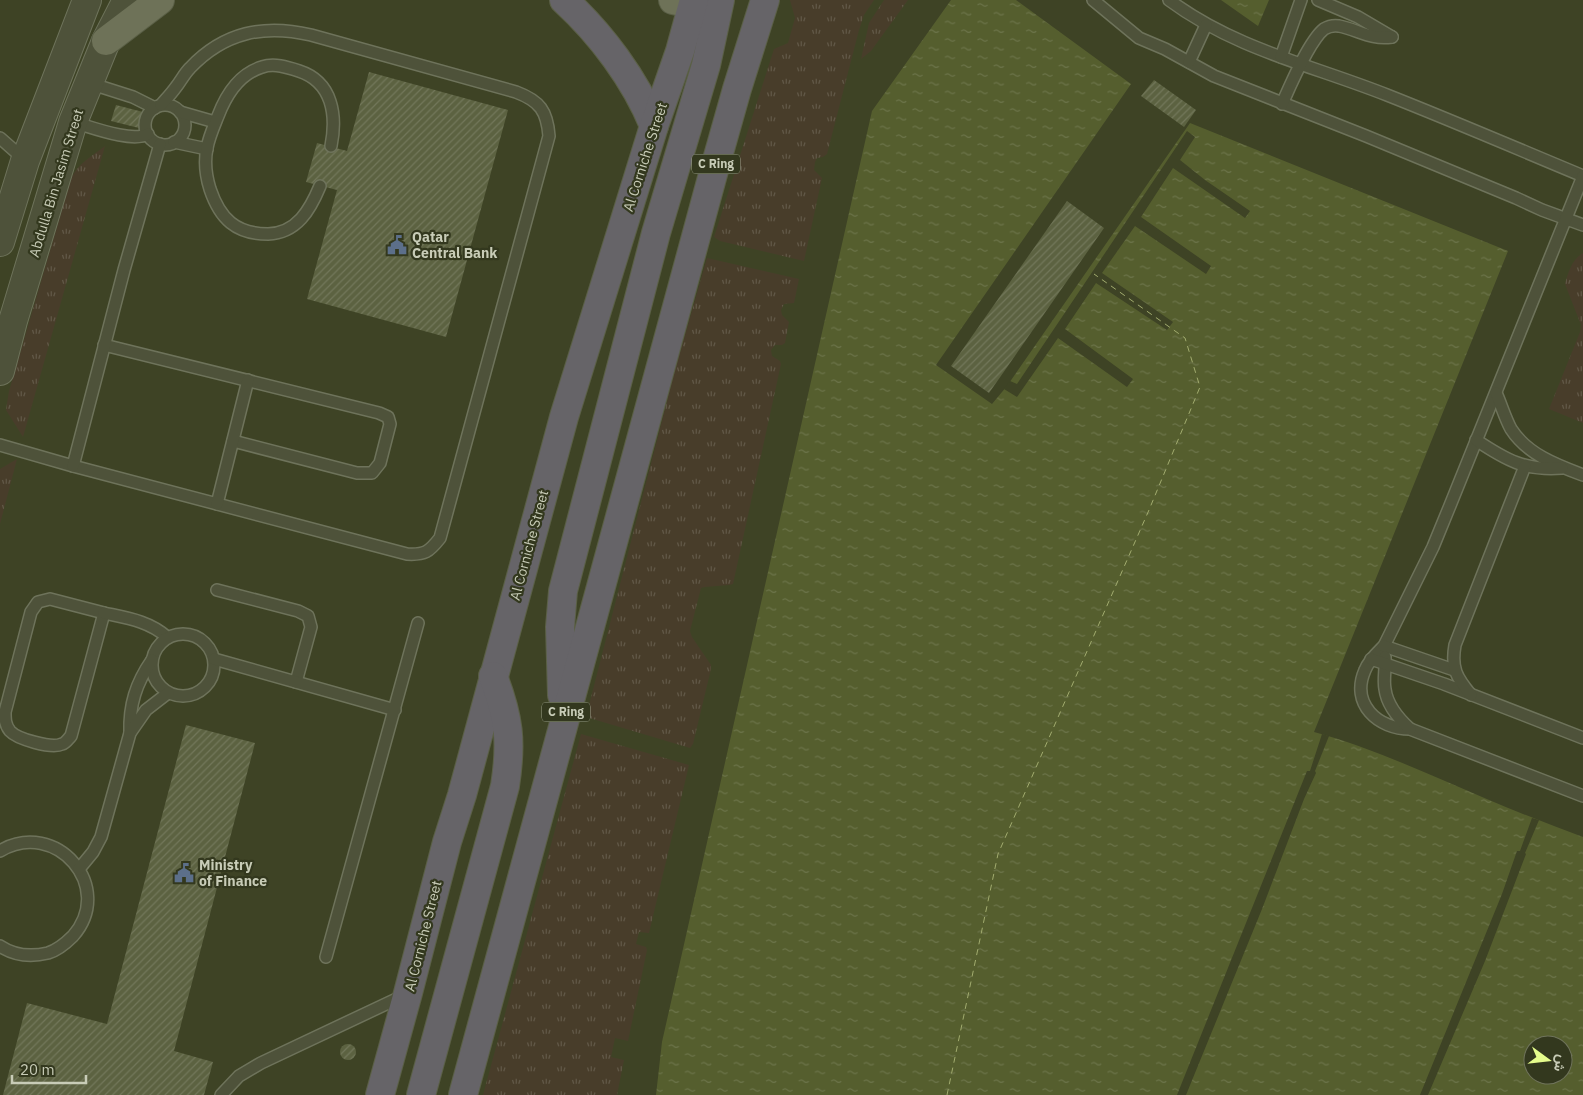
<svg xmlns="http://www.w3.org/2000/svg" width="1583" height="1095" viewBox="0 0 1583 1095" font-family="'IBM Plex Sans',Vazirmatn,sans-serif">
  <defs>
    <pattern id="grass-tufts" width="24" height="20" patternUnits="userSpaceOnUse" patternTransform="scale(1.25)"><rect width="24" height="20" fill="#483d2a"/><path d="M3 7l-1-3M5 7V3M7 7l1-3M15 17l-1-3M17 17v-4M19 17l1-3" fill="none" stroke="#615847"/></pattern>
    <pattern id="water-ripples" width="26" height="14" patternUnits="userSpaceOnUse" patternTransform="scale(1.25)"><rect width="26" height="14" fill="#555e2e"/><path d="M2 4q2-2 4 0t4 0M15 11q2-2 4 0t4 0" fill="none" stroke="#6c744a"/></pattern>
    <pattern id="building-hatch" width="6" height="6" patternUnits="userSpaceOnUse" patternTransform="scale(1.25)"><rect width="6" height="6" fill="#5c6241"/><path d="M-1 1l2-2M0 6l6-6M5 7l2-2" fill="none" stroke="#72775a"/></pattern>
  </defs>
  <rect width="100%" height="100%" fill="#3e4325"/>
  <g fill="url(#grass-tufts)">
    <path d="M 790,0 L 874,0 L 864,15 L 859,30 L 827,154 L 823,157 L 817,158 L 815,162 L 814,170 L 822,178 L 804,261 L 720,241 L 714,237 L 774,49 L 788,43 L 795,18 Z"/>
    <path d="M 884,0 L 908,0 L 871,51 L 861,59 L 869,23 Z"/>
    <path d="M 105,146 L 23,437 L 6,410 L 9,391 L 71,179 C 77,164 92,156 105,146 Z"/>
    <path d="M 1583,253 L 1583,423 L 1549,409 L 1580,332 L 1581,325 L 1565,284 C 1568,273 1572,259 1583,253 Z"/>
    <path d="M 707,258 L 799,279 L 794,303 L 784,304 L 781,310 L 782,315 L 789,322 L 785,343 L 782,345 L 775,345 L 771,350 L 772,356 L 780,361 L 781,364 L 733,584 L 729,585 L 705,587 L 701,588 L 690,631 L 692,637 L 711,665 L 711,669 L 693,744 L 690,748 L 586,717 L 675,370 Z"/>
    <path d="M 17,459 L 0,524 L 0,469 Z"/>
    <path d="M 581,734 L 689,765 L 649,933 L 639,932 L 636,944 L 646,947 L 647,950 L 628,1041 L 615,1038 L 611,1057 L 624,1060 L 617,1095 L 483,1095 Z"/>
  </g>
  <g fill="url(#water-ripples)" fill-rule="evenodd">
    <path d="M 951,0 L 1016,0 L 1131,84 L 936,365 L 992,404 L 1007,386 L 1190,123 L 1508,251 L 1314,732 C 1359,744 1403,763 1445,781 C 1491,801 1536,820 1583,837 L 1583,1095 L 656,1095 L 662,1042 L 872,111 ZM 1533,1045 L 1563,1045 L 1563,1075 L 1533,1075 Z"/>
    <path d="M 1221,0 L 1269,0 L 1258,26 Z"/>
  </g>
  <g fill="#3e4325">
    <path d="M 1187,131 L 1195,137 L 1180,160 L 1205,180 L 1250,211 L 1245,218 L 1173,168 L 1141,217 L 1211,266 L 1206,274 L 1135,226 L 1102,273 L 1173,322 L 1167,330 L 1096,283 L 1065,329 L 1133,379 L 1127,387 L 1058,338 L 1017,397 L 1004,389 L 1010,381 L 1017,384 Z"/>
    <path d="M 1322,734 L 1329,736 L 1315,771 L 1316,773 L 1304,799 L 1262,909 L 1186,1095 L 1177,1095 L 1307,771 L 1310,771 Z"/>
    <path d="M 1532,818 L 1539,820 L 1525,853 L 1526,854 L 1485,961 L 1428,1095 L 1420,1095 L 1502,894 L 1517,851 L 1520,851 Z"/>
  </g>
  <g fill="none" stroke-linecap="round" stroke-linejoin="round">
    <path stroke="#a2ac6f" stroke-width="1" stroke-dasharray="6 5" stroke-linecap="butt" d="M 947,1095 L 998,854 L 1149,510 L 1200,387 L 1185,338 L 1094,274"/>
  </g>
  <g fill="url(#building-hatch)">
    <path d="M 369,72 L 508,110 L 446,337 L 307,299 L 337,190 L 306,182 L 317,143 L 347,151 Z"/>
    <path d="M 1154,80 L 1196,110 L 1184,127 L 1141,96 Z"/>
    <path d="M 116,105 L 143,112 L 139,128 L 111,121 Z"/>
    <path d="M 1067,201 L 1104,228 L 989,393 L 951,366 Z"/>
    <path d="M 186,725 L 255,743 L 174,1051 L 213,1062 L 204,1095 L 3,1095 L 27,1003 L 107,1024 Z"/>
    <circle cx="348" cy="1052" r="8"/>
  </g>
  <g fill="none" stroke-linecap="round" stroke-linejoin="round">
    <defs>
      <g id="service">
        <path d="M 1093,0 L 1139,38 L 1165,49 L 1214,76 L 1366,136 L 1516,198 L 1542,210 L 1583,225"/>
        <path d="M 1169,0 C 1235,49 1311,65 1387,95 C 1453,121 1518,149 1583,176"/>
        <path d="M 1318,0 L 1358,17 L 1392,37"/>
        <path d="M 1281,57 L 1301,0"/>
        <path d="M 1189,62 L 1206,25"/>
        <path d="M 89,83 L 133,97 L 155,108"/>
        <path d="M 1282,104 C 1290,86 1309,41 1324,29 C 1329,26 1333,25 1339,26 C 1359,30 1370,40 1392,37"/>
        <circle cx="165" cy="125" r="20"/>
        <path d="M 180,112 L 215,122"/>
        <path d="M 73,122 C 91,127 132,143 148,134"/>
        <path d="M 0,138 L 25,160"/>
        <path d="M 174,142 L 207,149"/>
        <path d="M 1583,176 L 1449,508 L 1433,547 L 1384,646 C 1377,653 1369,660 1365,670 C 1350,704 1378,729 1410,729 L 1583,796"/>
        <path d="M 320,186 C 310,210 297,233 268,234 C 236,234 220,219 210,189 C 206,176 204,162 207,148 C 209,137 214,126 218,116 C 226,95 239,74 262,67 C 274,63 287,67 299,71 C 333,82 337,116 331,146"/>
        <path d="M 104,345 L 379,413 L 388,417 L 390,424 L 380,463 L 372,473 L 357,473 L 233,441"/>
        <path d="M 1496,393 C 1501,404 1505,418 1511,429 C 1527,454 1556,465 1583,475"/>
        <path d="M 1476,440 C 1506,460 1525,471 1562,468"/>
        <path d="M 0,445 L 73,466 L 407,554 C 425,555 429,552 440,538 L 549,136 C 547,111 540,101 516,92 L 311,35 C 264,24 224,32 190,68 C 184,74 181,81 176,87 C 171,94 166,99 161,105"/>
        <path d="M 73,466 L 124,270 L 160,144"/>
        <path d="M 217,504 L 248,380"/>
        <path d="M 217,590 L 298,611 L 308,616 L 311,627 L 296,682"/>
        <path d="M 50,599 L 104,613 L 71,736 C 68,739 66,743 62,744 C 52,749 17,739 10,731 C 5,725 5,719 5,712 L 31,612 L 38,602 Z"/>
        <path d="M 104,613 C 127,618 149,621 167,637"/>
        <circle cx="183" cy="665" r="31"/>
        <path d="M 1384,646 L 1454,670"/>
        <path d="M 1385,657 C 1386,668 1383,679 1385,689 C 1387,705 1399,719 1410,729"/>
        <path d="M 214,659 L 395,710"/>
        <path d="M 1371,659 L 1444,684 L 1583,738"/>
        <path d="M 1471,695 C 1456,677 1451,668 1455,645 L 1525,466"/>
        <path d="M 130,733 C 129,705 136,683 152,660"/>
        <path d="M 0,851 C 56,818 116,887 73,936 C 66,943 58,950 48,953 C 31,957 15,956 0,946"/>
        <path d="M 79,869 L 93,852 L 101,837 L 130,733 L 146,710 L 168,693"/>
        <path d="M 326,957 L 418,623"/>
        <path d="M 221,1095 L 239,1076 L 261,1063 L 405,995"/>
      </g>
      <g id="tertiary">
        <path d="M 0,242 L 25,161 L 87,0"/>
        <path d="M 0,371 L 13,321 L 73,122 L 106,41 L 127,0"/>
      </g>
      <g id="primary">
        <path d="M 673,0 L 692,4 L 703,0"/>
        <path d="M 106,41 L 160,0"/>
      </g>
      <g id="trunk">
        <path d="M 564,0 C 601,34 635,79 654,126"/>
        <path d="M 562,695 L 560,627 L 563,591 L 656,233 L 706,65 L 720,0"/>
        <path d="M 380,1095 L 408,993 L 447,842 L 462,795 L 564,417 L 654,126 L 680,51 L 694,0"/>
        <path d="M 421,1095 L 505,786 C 512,741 509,718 493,676"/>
        <path d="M 463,1095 L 713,174 L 737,89 L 765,0"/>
      </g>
    </defs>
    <use href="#service" stroke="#6e735b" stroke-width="14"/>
    <use href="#tertiary" stroke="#6e735b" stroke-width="30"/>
    <use href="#primary" stroke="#5a5f46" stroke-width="30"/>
    <use href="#trunk" stroke="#5b6047" stroke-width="30"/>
    <use href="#service" stroke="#4e523a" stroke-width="11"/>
    <use href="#tertiary" stroke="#4e523a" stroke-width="28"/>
    <use href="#primary" stroke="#6e7258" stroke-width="28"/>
    <use href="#trunk" stroke="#666468" stroke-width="28"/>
  </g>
  <defs>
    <symbol id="civic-bare" viewBox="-9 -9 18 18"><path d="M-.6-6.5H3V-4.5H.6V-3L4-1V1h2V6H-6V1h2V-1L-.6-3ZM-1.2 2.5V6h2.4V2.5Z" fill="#5c6f8a" stroke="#33381e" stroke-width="2.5" paint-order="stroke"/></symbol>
  </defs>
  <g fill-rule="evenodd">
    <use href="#civic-bare" x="383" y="231" width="28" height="28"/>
    <use href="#civic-bare" x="170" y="859" width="28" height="28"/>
  </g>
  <g text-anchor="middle" stroke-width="4.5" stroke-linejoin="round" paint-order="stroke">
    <g fill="#33381e" stroke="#9ba089" stroke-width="1">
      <rect x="692" y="154.5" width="48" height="19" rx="4"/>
      <rect x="542" y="702.5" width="48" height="19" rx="4"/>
    </g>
    <g font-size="12" font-weight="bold" fill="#c8ccb7">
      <text x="716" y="168">C Ring</text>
      <text x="566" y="716">C Ring</text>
    </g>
    <g font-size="14" fill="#c8ccb7" stroke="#33381e">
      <text transform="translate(645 157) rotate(-72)" y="5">Al Corniche Street</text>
      <text transform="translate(56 183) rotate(-73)" y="5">Abdulla Bin Jasim Street</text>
      <text transform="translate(529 545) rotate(-75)" y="5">Al Corniche Street</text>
      <text transform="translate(423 936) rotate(-76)" y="5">Al Corniche Street</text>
    </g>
    <g font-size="14" font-weight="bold" fill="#c8ccb7" stroke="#33381e" text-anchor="start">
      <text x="412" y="242">Qatar<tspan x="412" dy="16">Central Bank</tspan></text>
      <text x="199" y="870">Ministry<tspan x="199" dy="16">of Finance</tspan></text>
    </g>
  </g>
  <g transform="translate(1548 1060) rotate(105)"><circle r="24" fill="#33381e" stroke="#6f735b"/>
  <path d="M0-4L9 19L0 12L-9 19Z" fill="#e5fc8c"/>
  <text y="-8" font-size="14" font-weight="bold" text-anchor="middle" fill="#c8ccb7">ش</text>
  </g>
  <path d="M12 1075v8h74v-8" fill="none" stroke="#c8ccb7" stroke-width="2.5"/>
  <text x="20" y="1075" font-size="15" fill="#c8ccb7" stroke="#33381e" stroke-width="4" paint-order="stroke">20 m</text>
</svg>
